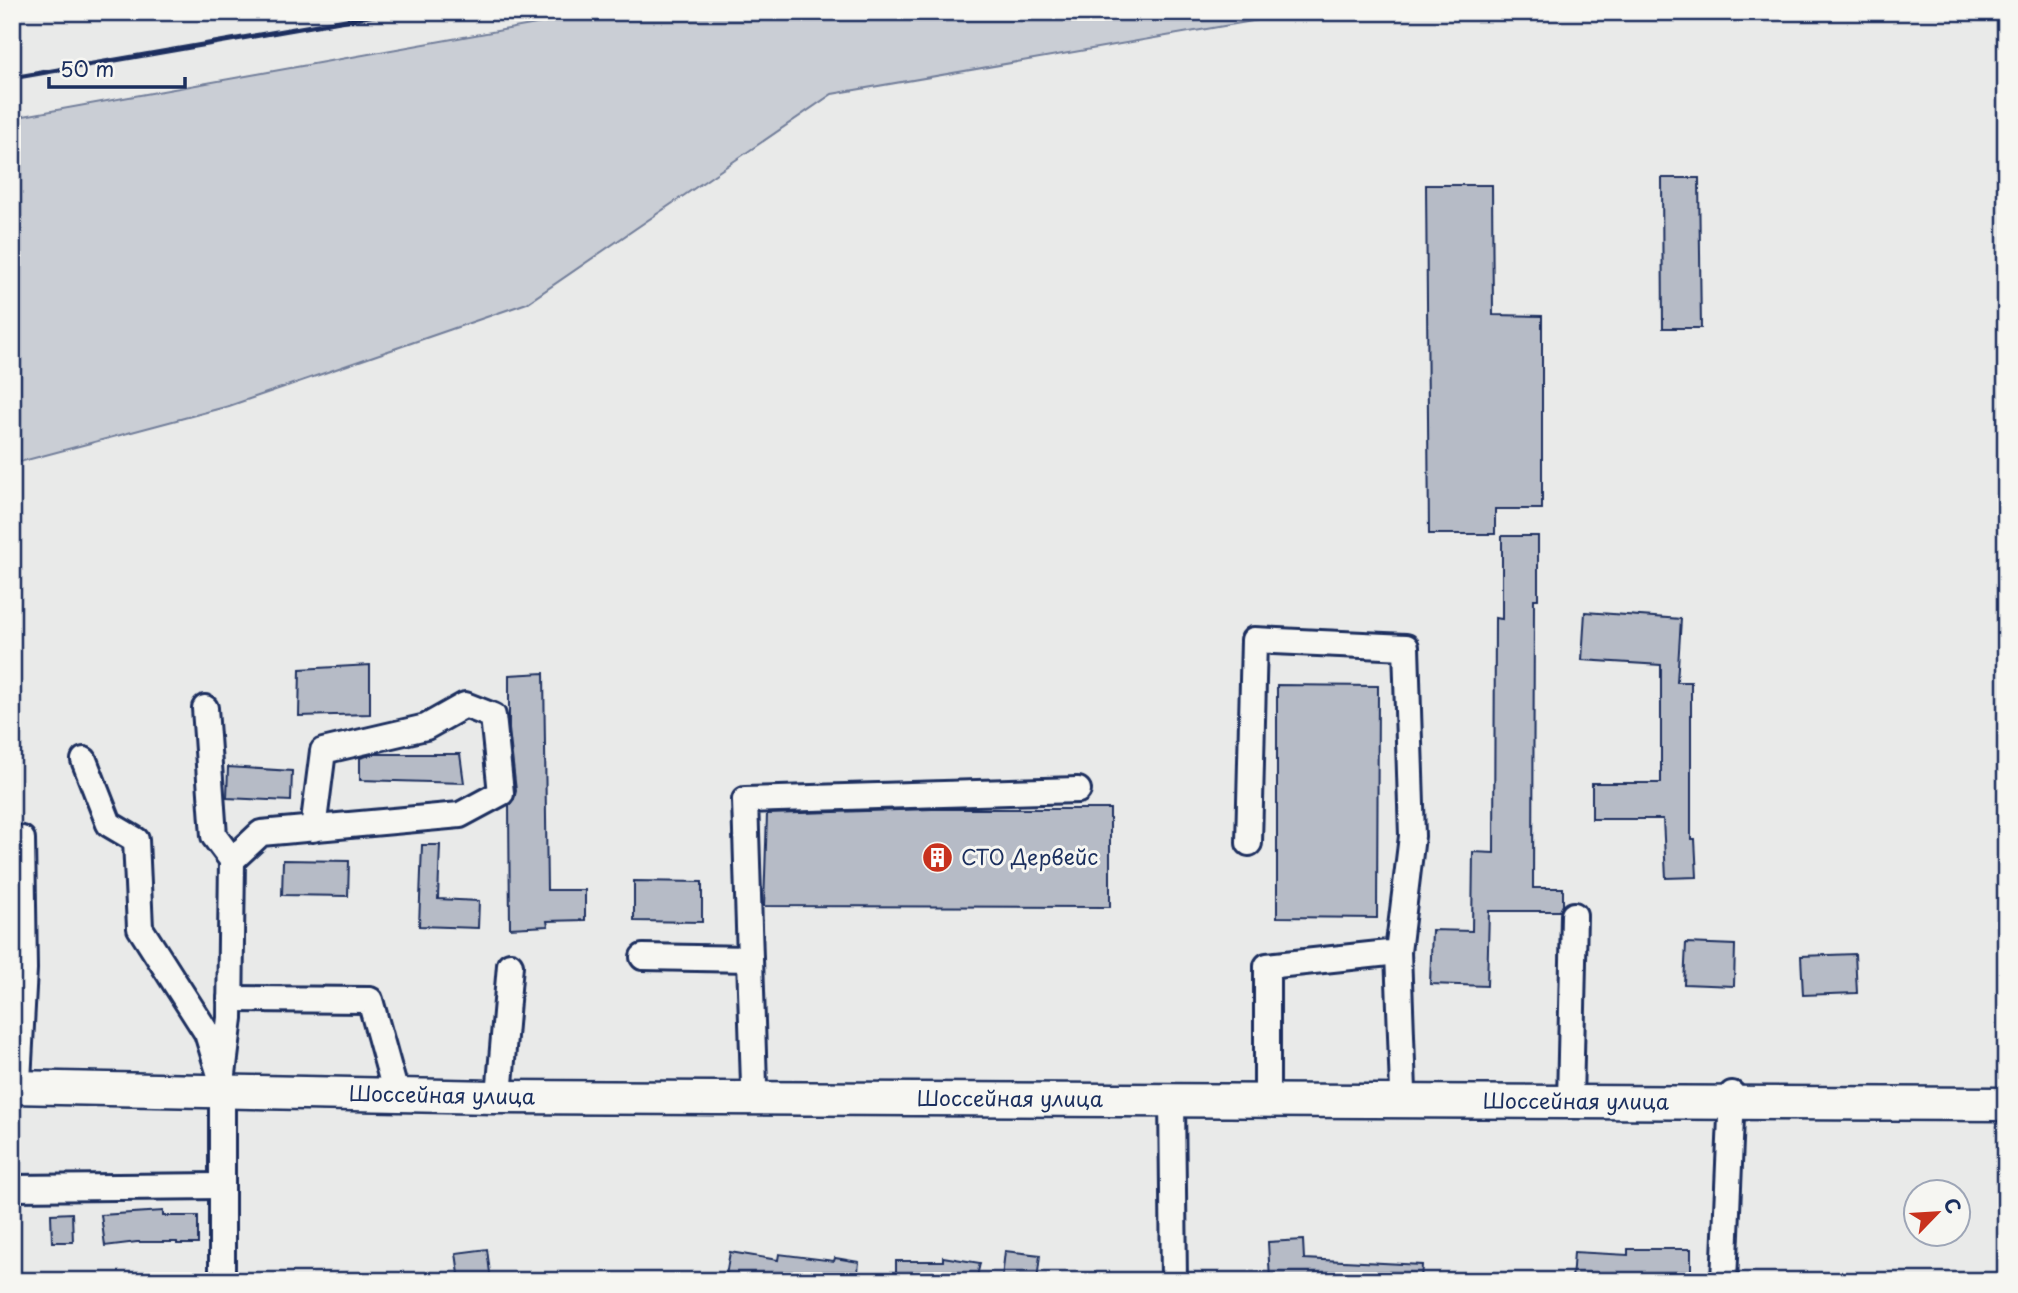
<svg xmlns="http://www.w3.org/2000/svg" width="2018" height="1293" viewBox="0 0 2018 1293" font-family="'Playpen Sans',sans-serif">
  <rect width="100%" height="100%" fill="#e9eae9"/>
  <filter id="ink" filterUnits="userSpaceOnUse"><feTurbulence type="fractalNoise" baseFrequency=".0143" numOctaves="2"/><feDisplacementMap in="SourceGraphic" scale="14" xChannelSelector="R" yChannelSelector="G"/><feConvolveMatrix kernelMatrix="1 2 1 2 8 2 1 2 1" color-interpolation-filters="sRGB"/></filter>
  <g filter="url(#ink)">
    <path fill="#caced5" stroke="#727e9a" stroke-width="2" d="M 603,12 L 1305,12 L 832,94 L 527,303 L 229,406 L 12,464 L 12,118 Z"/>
    <g fill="#b6bbc6" stroke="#1b2f5e" stroke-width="2">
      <path d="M 1662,178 L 1699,178 L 1701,328 L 1663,328 Z"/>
      <path d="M 1426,185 L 1492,185 L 1493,315 L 1542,316 L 1542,509 L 1495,509 L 1495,534 L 1429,534 Z"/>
      <path d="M 1502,536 L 1538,536 L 1538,599 L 1534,599 L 1533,888 L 1563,888 L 1563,905 L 1560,911 L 1489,911 L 1487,986 L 1430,984 L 1432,930 L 1472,931 L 1473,852 L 1494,853 L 1495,618 L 1502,619 Z"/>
      <path d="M 1585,612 L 1681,619 L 1677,682 L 1691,682 L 1691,839 L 1695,839 L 1697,877 L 1666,878 L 1663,819 L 1592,819 L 1592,783 L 1661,783 L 1661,665 L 1582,660 Z"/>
      <path d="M 370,665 L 370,714 L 299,716 L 300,669 Z"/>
      <path d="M 544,673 L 547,890 L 585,890 L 585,920 L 547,921 L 548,926 L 510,928 L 509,805 L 514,799 L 516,791 L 509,729 L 509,675 Z"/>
      <path d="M 1277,685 L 1378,686 L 1377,918 L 1277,917 Z"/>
      <path d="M 374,754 L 460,754 L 464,783 L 360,780 L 360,758 Z"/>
      <path d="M 228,767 L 292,771 L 291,801 L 227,798 Z"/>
      <path d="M 932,809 L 1110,809 L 1110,907 L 764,906 L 767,814 Z"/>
      <path d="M 422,845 L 440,845 L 438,899 L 479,901 L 478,928 L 419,926 Z"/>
      <path d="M 283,860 L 349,861 L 348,896 L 282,895 Z"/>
      <path d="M 634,881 L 702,882 L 702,922 L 634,921 Z"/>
      <path d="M 1686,943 L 1735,945 L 1734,986 L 1684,984 Z"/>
      <path d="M 1855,954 L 1857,993 L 1803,995 L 1801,956 Z"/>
      <path d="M 163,1211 L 163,1216 L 198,1216 L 198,1244 L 177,1244 L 177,1242 L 137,1242 L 105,1246 L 101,1215 Z"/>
      <path d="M 72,1213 L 73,1242 L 52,1242 L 51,1214 Z"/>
      <path d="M 1303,1240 L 1304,1259 L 1422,1265 L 1421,1281 L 1270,1281 L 1268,1242 Z"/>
      <path d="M 487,1249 L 491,1281 L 460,1281 L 456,1253 Z"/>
      <path d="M 1628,1249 L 1691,1249 L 1691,1281 L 1572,1281 L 1574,1252 L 1628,1255 Z"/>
      <path d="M 1005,1251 L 1040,1255 L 1037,1281 L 1002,1278 Z"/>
      <path d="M 730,1252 L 778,1260 L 779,1254 L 834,1261 L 835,1258 L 859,1262 L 857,1281 L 780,1281 L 766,1279 L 766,1281 L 725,1281 Z"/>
      <path d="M 943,1257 L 980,1263 L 976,1281 L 896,1281 L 896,1261 L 943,1261 Z"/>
    </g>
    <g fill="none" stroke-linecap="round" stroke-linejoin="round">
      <defs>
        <g id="minor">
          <path d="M 205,708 L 214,836 L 232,860 L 230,1018 L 222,1082 L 222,1281"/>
          <path d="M 84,760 L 109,824 L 136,840 L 140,928 L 207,1033 L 220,1075"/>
          <path d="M 12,838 L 22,839 L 24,969 L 18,1081"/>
          <path d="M 1249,843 L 1254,640 L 1406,647 L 1412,836 L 1398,952 L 1267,966 L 1267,1090"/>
          <path d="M 232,860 L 261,833 L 460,815 L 501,793 L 493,716 L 465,705 L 426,727 L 323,751 L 313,829"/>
          <path d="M 1398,952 L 1403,1091"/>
          <path d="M 643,957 L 750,959"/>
          <path d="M 230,999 L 370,1000 L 393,1083"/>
          <path d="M 500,1084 L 510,965"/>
          <path d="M 754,1085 L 745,800 L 1078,790"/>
          <path d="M 1172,1100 L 1174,1281"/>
          <path d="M 1570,1102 L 1574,915"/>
          <path d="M 12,1188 L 222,1186"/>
          <path d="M 1724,1281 L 1732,1094"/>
        </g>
        <g id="major">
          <path id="s1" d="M 12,1087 L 493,1097 L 2006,1104"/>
        </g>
      </defs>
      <use href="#minor" stroke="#1b2f5e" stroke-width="30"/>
      <use href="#major" stroke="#1b2f5e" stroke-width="37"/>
      <use href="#minor" stroke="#f6f6f2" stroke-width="24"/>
      <use href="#major" stroke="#f6f6f2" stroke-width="32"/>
      <path stroke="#1b2f5e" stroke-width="5" d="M 12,78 L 392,12"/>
    </g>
  </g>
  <defs>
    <symbol id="building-disc" viewBox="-11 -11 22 22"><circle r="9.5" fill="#c8321e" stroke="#f6f6f2"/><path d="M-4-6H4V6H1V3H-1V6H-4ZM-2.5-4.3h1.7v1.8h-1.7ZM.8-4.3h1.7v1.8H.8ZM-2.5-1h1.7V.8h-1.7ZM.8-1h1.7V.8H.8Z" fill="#fff"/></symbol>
  </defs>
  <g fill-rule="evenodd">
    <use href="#building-disc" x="920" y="840" width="35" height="35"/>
  </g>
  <g text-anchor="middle" stroke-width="6" stroke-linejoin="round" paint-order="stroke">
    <g font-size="21" fill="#1b2f5e" stroke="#f6f6f2" text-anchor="start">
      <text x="961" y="865">СТО Дервейс</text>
    </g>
    <g font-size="21" fill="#1b2f5e" stroke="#f6f6f2">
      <text dy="7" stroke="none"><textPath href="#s1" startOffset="430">Шоссейная улица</textPath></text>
      <text dy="7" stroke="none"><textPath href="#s1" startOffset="998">Шоссейная улица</textPath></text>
      <text dy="7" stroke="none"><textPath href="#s1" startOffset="1564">Шоссейная улица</textPath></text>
    </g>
  </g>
  <rect width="2018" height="1293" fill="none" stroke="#f6f6f2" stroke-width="42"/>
  <rect x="21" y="21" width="1976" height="1251" fill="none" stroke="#1b2f5e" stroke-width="2.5" filter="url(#ink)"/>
  <g transform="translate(1937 1213) rotate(65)"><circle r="33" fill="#f6f6f2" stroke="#9ea6b7" stroke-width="2"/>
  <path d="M0-5L12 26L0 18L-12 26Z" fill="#c8321e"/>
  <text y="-10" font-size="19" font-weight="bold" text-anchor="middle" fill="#1b2f5e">С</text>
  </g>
  <path d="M49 77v10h136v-10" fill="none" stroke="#1b2f5e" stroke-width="3.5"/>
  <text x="60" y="77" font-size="21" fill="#1b2f5e" stroke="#f6f6f2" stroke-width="5" paint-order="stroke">50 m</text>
</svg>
